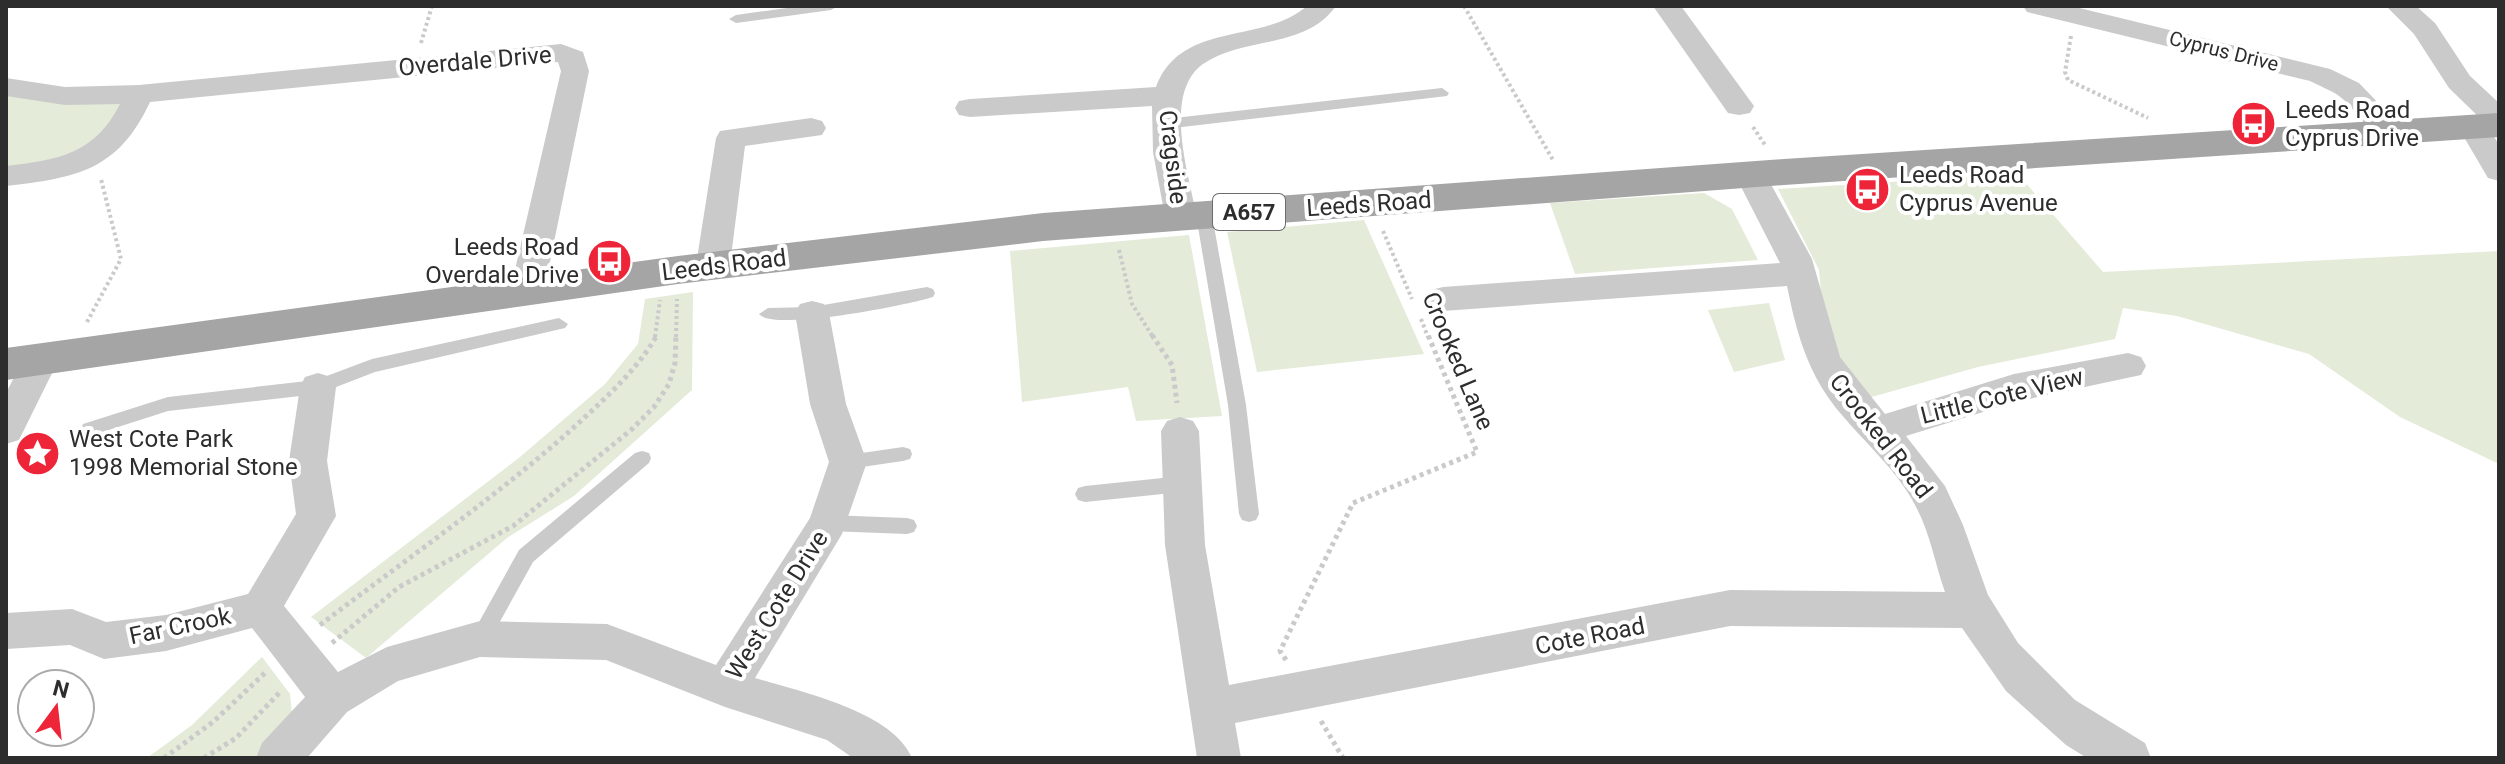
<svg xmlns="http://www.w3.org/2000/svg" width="2505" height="764" viewBox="0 0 2505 764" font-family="Roboto,sans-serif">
  <rect width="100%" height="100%" fill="#fff"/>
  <g fill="#e4ebd9">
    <path d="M 6,87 L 139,94 L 96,156 L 6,176 Z"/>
    <path d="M 2018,174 L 2103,272 L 2499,251 L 2499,464 L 2400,417 L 2309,354 L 2177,316 L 2123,308 L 2115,339 L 1978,367 L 1868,398 L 1826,350 L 1819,270 L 1778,189 Z"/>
    <path d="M 1704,193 L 1732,209 L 1758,260 L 1575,274 L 1550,203 Z"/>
    <path d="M 1364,220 L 1424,354 L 1257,372 L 1227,232 Z"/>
    <path d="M 1189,235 L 1222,416 L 1136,421 L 1128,387 L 1022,402 L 1010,251 Z"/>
    <path d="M 693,292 L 692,390 L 574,496 L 507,538 L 366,658 L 311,617 L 520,457 L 605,384 L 638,344 L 645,299 Z"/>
    <path d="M 1769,303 L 1785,360 L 1734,372 L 1708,310 Z"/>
    <path d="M 262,657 L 290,694 L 293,722 L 260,758 L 147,758 L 192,725 Z"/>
  </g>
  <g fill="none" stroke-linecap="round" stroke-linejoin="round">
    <g stroke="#cacaca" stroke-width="4" stroke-dasharray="3 3" stroke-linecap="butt">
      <path d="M 1464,6 L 1553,160"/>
      <path d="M 2071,36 L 2065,72 L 2068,80 L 2148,118"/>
      <path d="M 421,43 L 432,6"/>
      <path d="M 1753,127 L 1765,145"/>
      <path d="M 1383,231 L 1412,299"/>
      <path d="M 1119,250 L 1132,304 L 1153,337"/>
      <path d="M 1421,319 L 1428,337"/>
      <path d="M 87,322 L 121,259 L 101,179"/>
      <path d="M 655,337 L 660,300"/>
      <path d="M 676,337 L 677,299"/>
    </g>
    <g stroke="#cacaca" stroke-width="5" stroke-dasharray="4 4" stroke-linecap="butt">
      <path d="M 1152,335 L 1172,365 L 1177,403"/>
      <path d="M 320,625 C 404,561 492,500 571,430 C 602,401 636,372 657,335"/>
      <path d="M 332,643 L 399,587 L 513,526 L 631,430 L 654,407 L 669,384 L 675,363 L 676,335"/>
      <path d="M 1286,660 L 1280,651 L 1353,503 L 1477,452 L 1428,335"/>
      <path d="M 1321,721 L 1343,758"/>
      <path d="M 164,758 L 213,722 L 267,671"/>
      <path d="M 204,758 L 236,738 L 281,691"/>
    </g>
    <g fill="#cacaca" fill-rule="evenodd">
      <path d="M 801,6 L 838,6 L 831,10 L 736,23 L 729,19 L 736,15 Z"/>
      <path d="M 1442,88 L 1449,93 L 1447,96 L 1165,129 L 1157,124 L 1165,119 Z"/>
      <path d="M 1204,210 L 1212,215 L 1246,405 L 1259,514 L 1256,520 L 1249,522 L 1242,520 L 1239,514 L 1228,405 L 1196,215 Z"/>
      <path d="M 927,287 L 933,289 L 935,293 L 933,297 C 908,305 773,332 759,314 L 768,308 L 812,307 Z"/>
      <path d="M 559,318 L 568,324 L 565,328 L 375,372 L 318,394 L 168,411 L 90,436 L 83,434 L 81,429 L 83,424 L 168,397 L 316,380 L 372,359 Z"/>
      <path d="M 903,447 L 910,449 L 912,454 L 910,459 L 903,461 L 848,469 L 841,467 L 839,462 L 841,457 L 848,455 Z"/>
      <path d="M 642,451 L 649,453 L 651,458 L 649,463 L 533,562 L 487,645 L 480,648 L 473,645 L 470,639 L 473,633 L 519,550 L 635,453 Z"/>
      <path d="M 1182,476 L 1189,479 L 1192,484 L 1189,489 L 1182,492 L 1085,502 L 1078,500 L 1075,494 L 1078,488 L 1085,486 Z"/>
      <path d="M 828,515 L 907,518 L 914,520 L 917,526 L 914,532 L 907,534 L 828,531 L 821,529 L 818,523 L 821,517 Z"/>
    </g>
    <g fill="#cacaca" fill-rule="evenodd">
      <path d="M 1307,6 L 1336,6 C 1320,28 1298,35 1273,41 C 1249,46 1224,50 1203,64 C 1162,93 1189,176 1197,217 L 1192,225 L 1181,228 L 1170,225 L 1165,217 L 1153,152 L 1152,106 L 970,117 L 959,115 L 955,108 L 959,101 L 970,99 L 1156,87 C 1181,20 1262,45 1307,6 Z"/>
      <path d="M 1653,6 L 1681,6 L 1754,106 L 1750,113 L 1739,115 L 1728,113 Z"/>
      <path d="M 2023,6 L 2071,6 L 2330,69 L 2359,83 L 2407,133 L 2403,140 C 2373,148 2360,111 2339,96 C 2331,90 2319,86 2310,81 L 2027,12 Z"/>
      <path d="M 2386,6 L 2416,6 L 2435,23 L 2470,76 L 2499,103 L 2499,128 L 2486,123 L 2499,145 L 2499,181 L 2488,178 L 2458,127 L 2462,120 L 2473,117 L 2482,120 L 2449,88 L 2414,34 Z"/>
      <path d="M 561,44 L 583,52 L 589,71 L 544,291 L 539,300 L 527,303 L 515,300 L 510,291 L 561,71 L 558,62 L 150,102 C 118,171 76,178 6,186 L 6,166 C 58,160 95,154 120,104 L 65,105 L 6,96 L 6,78 L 65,87 L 139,85 Z"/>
      <path d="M 811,118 L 822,121 L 826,128 L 822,135 L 745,146 L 730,265 L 725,273 L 713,277 L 701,273 L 696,265 L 716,138 L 720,131 Z"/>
      <path d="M 1751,165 L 1762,168 L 1812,259 L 1840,357 L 1885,414 L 2014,374 L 2128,353 L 2141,357 L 2146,366 L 2141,375 L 2015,402 L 1906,436 L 1945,486 L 1963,525 L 1988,595 L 2018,643 L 2075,700 L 2145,743 L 2151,758 L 2087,758 L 2066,745 L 2006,691 L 1962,628 L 1730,626 L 1235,723 L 1241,758 L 1197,758 L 1165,545 L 1161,431 L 1167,421 L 1180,417 L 1193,421 L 1199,431 L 1205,545 L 1229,685 L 1730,590 L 1945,592 C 1935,564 1930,532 1915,505 C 1897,470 1866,444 1841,414 C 1808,375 1797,335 1787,286 L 1443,311 L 1431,308 L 1426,299 L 1431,290 L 1443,287 L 1780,263 L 1735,175 L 1740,168 Z"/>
      <path d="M 812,301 L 824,304 L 829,313 L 846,404 L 867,462 L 842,534 L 755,678 C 801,692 892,711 912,758 L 853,758 L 827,740 L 725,707 L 606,660 L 480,657 L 398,681 L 347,712 L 307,758 L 256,758 L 262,743 L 305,697 L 252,628 L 166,651 L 104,659 L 70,645 L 6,649 L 6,613 L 72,609 L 106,622 L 166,615 L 248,594 L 296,514 L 289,461 L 300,387 L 305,377 L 318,373 L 331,377 L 336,387 L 327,461 L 336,516 L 284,606 L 338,672 L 387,647 L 480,621 L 607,624 L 716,665 L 810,518 L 829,462 L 810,404 L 795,313 L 800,304 Z"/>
      <path d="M 40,348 L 53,352 L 58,361 L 19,440 L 6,444 L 6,393 L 27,352 Z"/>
    </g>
    <path fill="#a5a5a5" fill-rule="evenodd" d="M 2499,113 L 2499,137 L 1784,185 L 1043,241 L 678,284 L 6,380 L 6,348 L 678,256 L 1043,213 L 1784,159 Z"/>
  </g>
  <defs>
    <symbol id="bus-disc" viewBox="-11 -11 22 22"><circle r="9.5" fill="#ee2539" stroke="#fff"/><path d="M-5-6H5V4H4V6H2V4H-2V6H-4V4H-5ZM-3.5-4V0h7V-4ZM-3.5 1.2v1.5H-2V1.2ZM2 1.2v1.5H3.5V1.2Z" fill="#fff"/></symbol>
    <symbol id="sight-disc" viewBox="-11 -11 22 22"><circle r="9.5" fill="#ee2539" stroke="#fff"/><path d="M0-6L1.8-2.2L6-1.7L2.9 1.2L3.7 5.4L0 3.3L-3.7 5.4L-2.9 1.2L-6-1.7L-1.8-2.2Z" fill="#fff"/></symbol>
  </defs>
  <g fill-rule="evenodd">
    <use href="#bus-disc" x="2228" y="98" width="51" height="51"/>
    <use href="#bus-disc" x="1842" y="164" width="51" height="51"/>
    <use href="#bus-disc" x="584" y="236" width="51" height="51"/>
    <use href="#sight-disc" x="12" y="428" width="51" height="51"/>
  </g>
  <g text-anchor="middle" stroke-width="8" stroke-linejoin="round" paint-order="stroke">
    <g font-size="20" fill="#2d2d2d" stroke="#fff">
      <text transform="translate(2224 51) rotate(14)" y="7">Cyprus Drive</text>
    </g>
    <rect fill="#fff" stroke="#6c6c6c" stroke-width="2" x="1213" y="194" width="72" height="36" rx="6"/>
    <g font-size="22" font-weight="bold" fill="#2d2d2d">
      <text x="1249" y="220">A657</text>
    </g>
    <g font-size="24" fill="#2d2d2d" stroke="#fff">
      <text transform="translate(475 61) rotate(-5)" y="8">Overdale Drive</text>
      <text transform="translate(1173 157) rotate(83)" y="8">Cragside</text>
      <text transform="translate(1369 204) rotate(-4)" y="8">Leeds Road</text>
      <text transform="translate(724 265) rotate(-7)" y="8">Leeds Road</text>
      <text transform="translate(1458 361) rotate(67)" y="8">Crooked Lane</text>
      <text transform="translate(2002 396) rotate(-14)" y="8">Little Cote View</text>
      <text transform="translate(1881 436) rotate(52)" y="8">Crooked Road</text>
      <text transform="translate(777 605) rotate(-58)" y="8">West Cote Drive</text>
      <text transform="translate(180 626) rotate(-12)" y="8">Far Crook</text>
      <text transform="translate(1590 636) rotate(-11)" y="8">Cote Road</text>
    </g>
    <g font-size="24" fill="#2d2d2d" stroke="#fff" text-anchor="start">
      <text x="2285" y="118">Leeds Road<tspan x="2285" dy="28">Cyprus Drive</tspan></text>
      <text x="1899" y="183">Leeds Road<tspan x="1899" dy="28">Cyprus Avenue</tspan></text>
      <text x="579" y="255" text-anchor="end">Leeds Road<tspan x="579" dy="28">Overdale Drive</tspan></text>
      <text x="69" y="447">West Cote Park<tspan x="69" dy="28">1998 Memorial Stone</tspan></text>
    </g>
  </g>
  <rect width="2505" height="764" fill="none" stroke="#2d2d2d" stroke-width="16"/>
  <g transform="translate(56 708) rotate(15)"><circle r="38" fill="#ffffff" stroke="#ababab" stroke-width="2"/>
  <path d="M0-6L14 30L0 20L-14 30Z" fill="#ee2539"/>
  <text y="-12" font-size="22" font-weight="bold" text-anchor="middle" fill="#2d2d2d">N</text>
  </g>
</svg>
